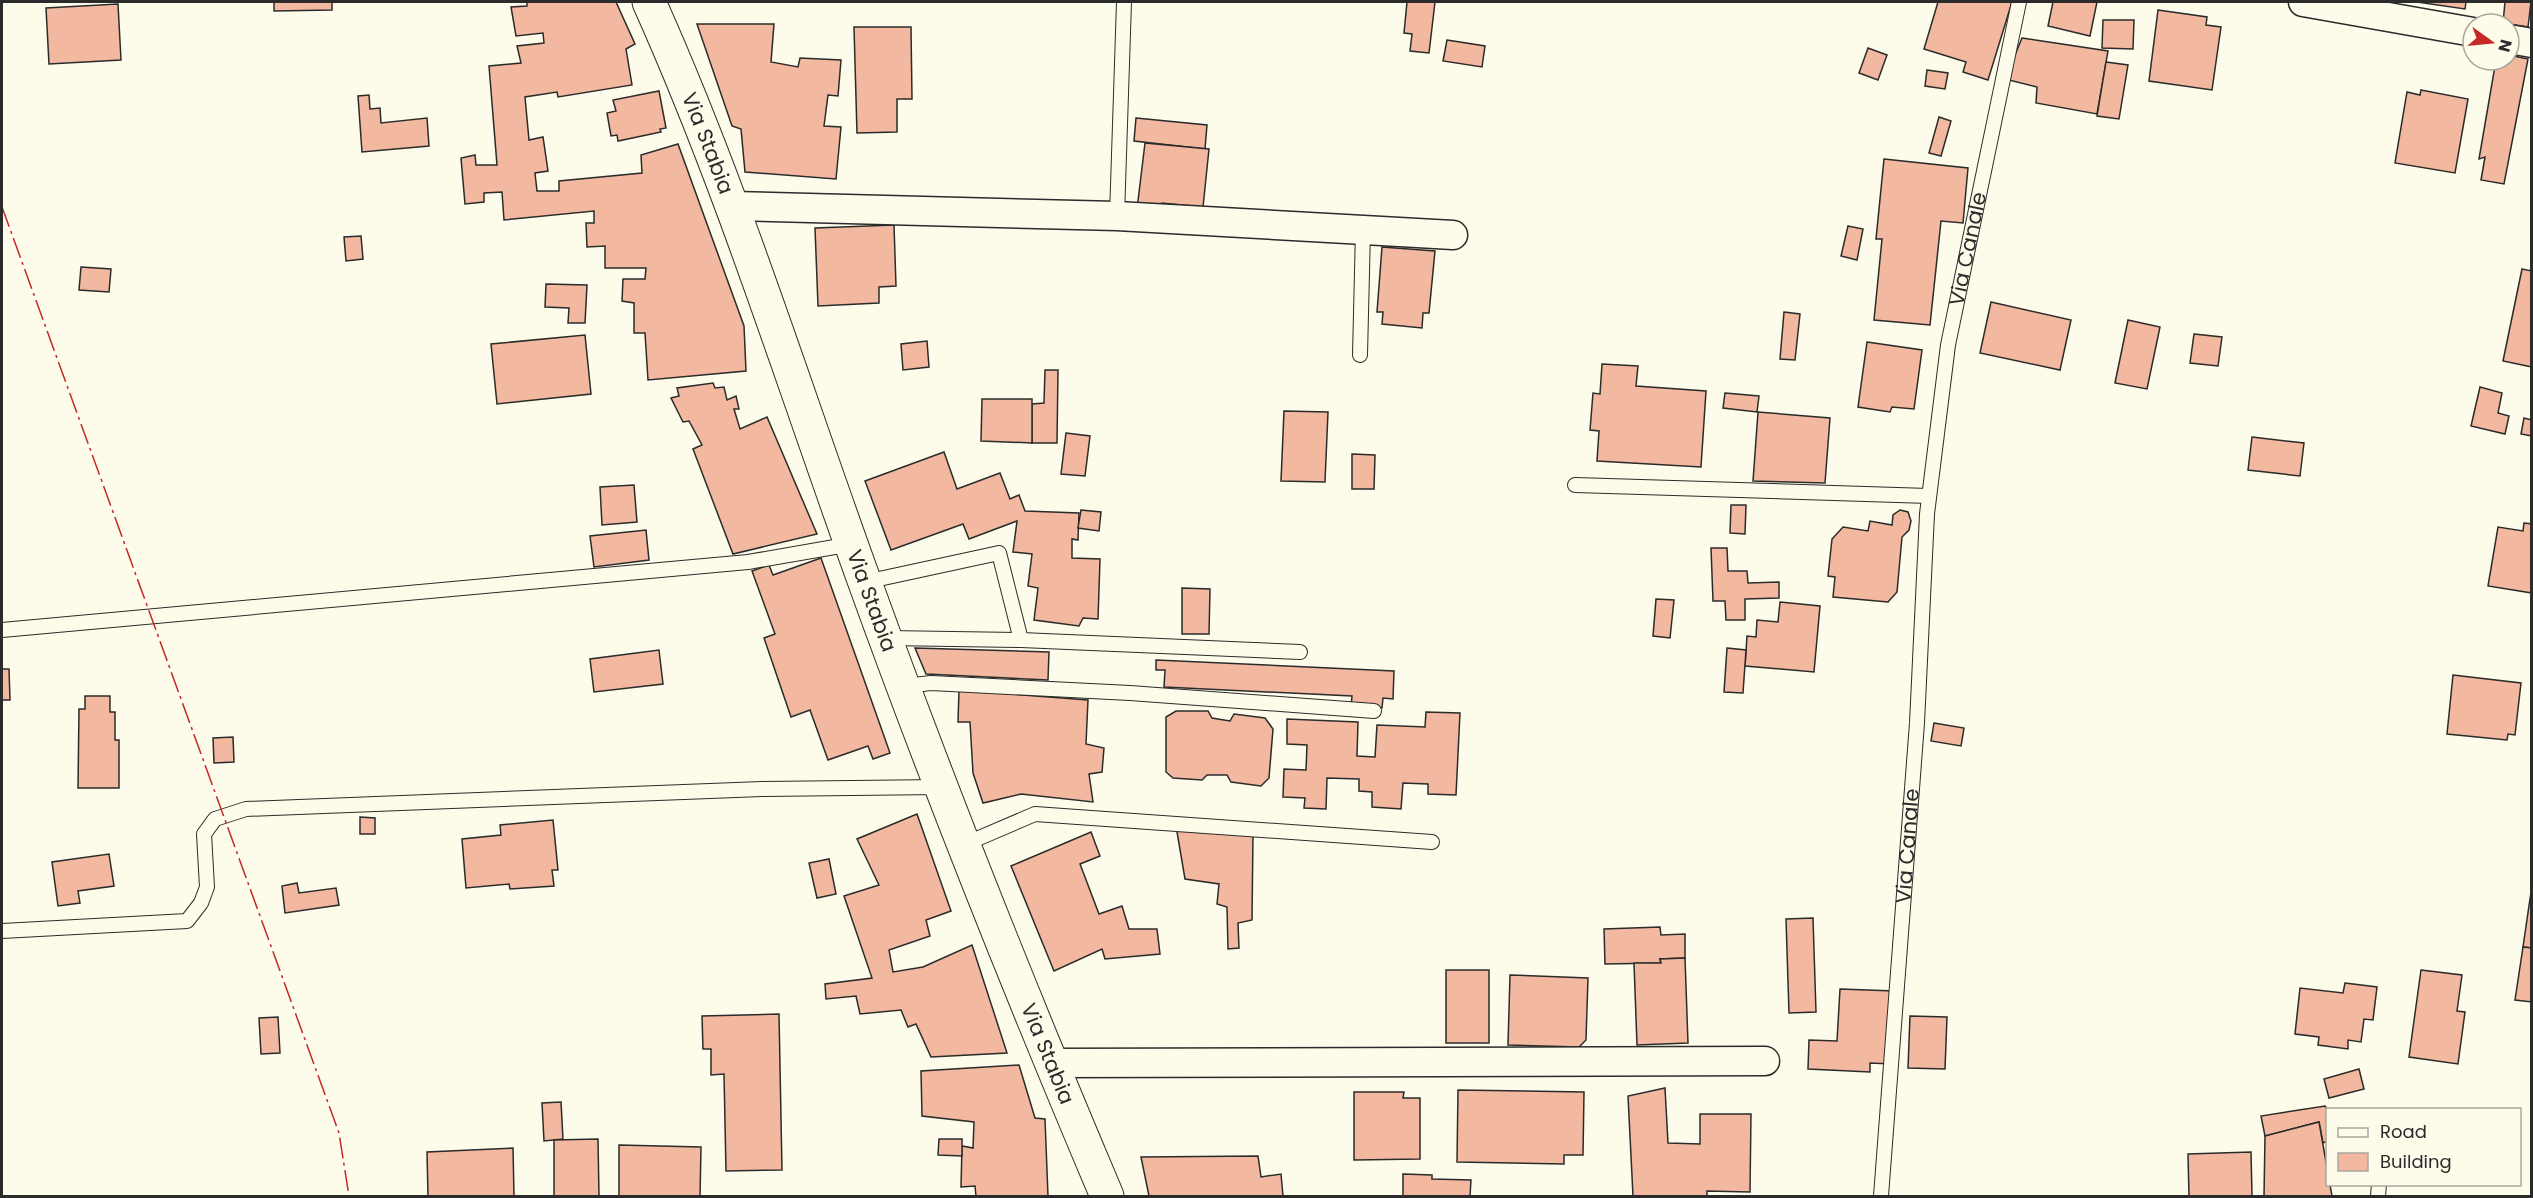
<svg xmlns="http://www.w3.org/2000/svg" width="2533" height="1198" viewBox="0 0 2533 1198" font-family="Poppins,sans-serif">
  <rect width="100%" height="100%" fill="#fdfbea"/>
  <g fill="#f2b8a0" stroke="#2b2b2b" stroke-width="1.5">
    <path d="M 274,2 L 332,2 L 332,10 L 274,11 Z"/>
    <path d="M 527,2 L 616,2 L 635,44 L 626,49 L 632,85 L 558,97 L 557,92 L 525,97 L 529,140 L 543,137 L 548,171 L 535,173 L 537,191 L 559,191 L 559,181 L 642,173 L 641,155 L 678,144 L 744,326 L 746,371 L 648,380 L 645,333 L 634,333 L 634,303 L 622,301 L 623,279 L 645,279 L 646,268 L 605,268 L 605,246 L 587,247 L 586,223 L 594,223 L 594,211 L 504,220 L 502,192 L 484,193 L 484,202 L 465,204 L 461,158 L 475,155 L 476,165 L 497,165 L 489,66 L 521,63 L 517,46 L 544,43 L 543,33 L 516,36 L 511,7 L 527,6 Z"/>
    <path d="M 1407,2 L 1435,2 L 1429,53 L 1410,51 L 1412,34 L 1404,33 Z"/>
    <path d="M 1938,2 L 2012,2 L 1988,80 L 1963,72 L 1966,62 L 1924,49 Z"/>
    <path d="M 2053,2 L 2097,2 L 2090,36 L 2048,26 Z"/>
    <path d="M 2417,2 L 2466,2 L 2465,9 Z"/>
    <path d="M 2503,2 L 2531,2 L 2528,27 L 2503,23 L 2505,2 Z"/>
    <path d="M 118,4 L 121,60 L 49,64 L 46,8 Z"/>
    <path d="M 2158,10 L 2207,17 L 2206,25 L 2221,27 L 2212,90 L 2149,81 Z"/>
    <path d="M 2103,20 L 2134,20 L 2133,49 L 2102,48 Z"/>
    <path d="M 697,24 L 774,24 L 771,62 L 798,67 L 800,58 L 841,60 L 838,96 L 828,95 L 824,126 L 841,127 L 836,179 L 745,172 L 741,129 L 732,126 Z"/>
    <path d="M 854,27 L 911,27 L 912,99 L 897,99 L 897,132 L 857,133 Z"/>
    <path d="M 2022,38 L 2108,51 L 2097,114 L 2036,103 L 2037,87 L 2005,79 Z"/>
    <path d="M 1447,40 L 1485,46 L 1482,67 L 1443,61 Z"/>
    <path d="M 1868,48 L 1887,55 L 1878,80 L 1859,73 Z"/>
    <path d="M 2509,55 L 2528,59 L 2504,184 L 2481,180 L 2485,157 L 2479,159 L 2496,60 L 2509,60 Z"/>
    <path d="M 2106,62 L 2128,65 L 2119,119 L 2097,116 Z"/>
    <path d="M 1927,70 L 1948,73 L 1945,89 L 1925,86 Z"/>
    <path d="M 2421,90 L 2468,99 L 2455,173 L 2395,163 L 2407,92 L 2420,95 Z"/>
    <path d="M 659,91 L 666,128 L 660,129 L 661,132 L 618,141 L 617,135 L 611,136 L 607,113 L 616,111 L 613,100 Z"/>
    <path d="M 369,95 L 370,109 L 380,108 L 381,123 L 427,118 L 429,146 L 362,152 L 358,96 Z"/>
    <path d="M 1939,117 L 1951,121 L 1941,156 L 1929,153 Z"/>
    <path d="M 1136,118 L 1207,125 L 1205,149 L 1134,141 Z"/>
    <path d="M 1145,143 L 1209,149 L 1203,207 L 1162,203 L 1162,211 L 1137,209 Z"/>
    <path d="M 1884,159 L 1968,168 L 1963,223 L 1941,221 L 1930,325 L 1874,320 L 1882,239 L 1876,239 Z"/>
    <path d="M 894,225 L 896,286 L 879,287 L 879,303 L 818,306 L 815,228 Z"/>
    <path d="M 1848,226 L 1863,229 L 1857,260 L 1841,256 Z"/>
    <path d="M 361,236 L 363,259 L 346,261 L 344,237 Z"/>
    <path d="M 1382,247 L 1435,251 L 1429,313 L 1423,313 L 1422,328 L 1382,324 L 1383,312 L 1377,312 Z"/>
    <path d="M 81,267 L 111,269 L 109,292 L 79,290 Z"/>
    <path d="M 2522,269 L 2532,271 L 2532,367 L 2503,361 Z"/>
    <path d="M 546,284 L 587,285 L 585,323 L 568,323 L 569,308 L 545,307 Z"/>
    <path d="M 1991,302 L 2071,320 L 2060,370 L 1980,353 Z"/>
    <path d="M 1784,312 L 1800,314 L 1795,360 L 1780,359 Z"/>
    <path d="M 2128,320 L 2160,327 L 2147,389 L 2115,383 Z"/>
    <path d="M 2194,334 L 2222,337 L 2218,366 L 2190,363 Z"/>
    <path d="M 585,335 L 591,394 L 497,404 L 491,344 Z"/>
    <path d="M 927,341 L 929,367 L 903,370 L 901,344 Z"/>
    <path d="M 1867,342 L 1922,350 L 1914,409 L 1892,407 L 1890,412 L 1858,407 Z"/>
    <path d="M 1602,364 L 1638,366 L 1636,386 L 1706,391 L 1701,467 L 1597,461 L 1599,431 L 1590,430 L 1593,393 L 1600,394 Z"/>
    <path d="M 1045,370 L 1058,370 L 1057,443 L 1032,443 L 1032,404 L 1044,403 Z"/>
    <path d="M 713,383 L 715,388 L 724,387 L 727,400 L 736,396 L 739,409 L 734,409 L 740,429 L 767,417 L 817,534 L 733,554 L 693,449 L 702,445 L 689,421 L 683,422 L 671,398 L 679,396 L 677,388 Z"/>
    <path d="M 2480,387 L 2502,393 L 2498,413 L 2509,416 L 2505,434 L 2471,426 Z"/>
    <path d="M 1725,393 L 1759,396 L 1757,412 L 1723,408 Z"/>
    <path d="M 982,399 L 1032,399 L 1032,443 L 981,441 Z"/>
    <path d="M 1284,411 L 1328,412 L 1325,482 L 1281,481 Z"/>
    <path d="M 1758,412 L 1830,418 L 1825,483 L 1753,481 Z"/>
    <path d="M 2524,418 L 2532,420 L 2532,436 L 2521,434 Z"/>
    <path d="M 1066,433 L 1090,436 L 1085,476 L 1061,474 Z"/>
    <path d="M 2252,437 L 2304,443 L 2300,476 L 2248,470 Z"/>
    <path d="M 944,452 L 957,489 L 1000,473 L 1010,499 L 1019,495 L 1025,511 L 1079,513 L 1078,540 L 1072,539 L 1072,558 L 1100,559 L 1098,619 L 1083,618 L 1079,626 L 1034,620 L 1038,588 L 1028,586 L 1032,554 L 1013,552 L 1017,521 L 969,539 L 963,524 L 891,550 L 865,481 Z"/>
    <path d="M 1352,454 L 1375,455 L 1374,489 L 1352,489 Z"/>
    <path d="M 634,485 L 637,522 L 602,525 L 600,487 Z"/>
    <path d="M 1731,505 L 1746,505 L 1745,534 L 1730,533 Z"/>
    <path d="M 1081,510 L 1101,512 L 1099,531 L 1078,528 Z"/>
    <path d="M 1900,510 L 1908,512 L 1911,521 L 1909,530 L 1902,537 L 1897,592 L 1888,602 L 1833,597 L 1835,577 L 1828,576 L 1832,539 L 1843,527 L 1868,531 L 1870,521 L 1892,525 L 1893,515 Z"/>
    <path d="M 2524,523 L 2532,524 L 2532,593 L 2488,586 L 2498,527 L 2523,531 Z"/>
    <path d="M 646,530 L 649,560 L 594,567 L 590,536 Z"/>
    <path d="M 1711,548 L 1727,548 L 1728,571 L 1747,571 L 1748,583 L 1779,582 L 1779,598 L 1745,599 L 1745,620 L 1726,620 L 1725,601 L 1713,601 Z"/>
    <path d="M 821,558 L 890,753 L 873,759 L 868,746 L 828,760 L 810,710 L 791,717 L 764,638 L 775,634 L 752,571 L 769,565 L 773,575 Z"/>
    <path d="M 1182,588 L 1210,589 L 1209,634 L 1182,634 Z"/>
    <path d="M 1656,599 L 1674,600 L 1670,638 L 1653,636 Z"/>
    <path d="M 1780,602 L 1820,606 L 1814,672 L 1745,666 L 1747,636 L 1756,637 L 1757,620 L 1778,622 Z"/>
    <path d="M 915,648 L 1049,652 L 1048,680 L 926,674 Z"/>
    <path d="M 1727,648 L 1746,650 L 1743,693 L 1724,692 Z"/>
    <path d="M 659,650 L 663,684 L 594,692 L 590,659 Z"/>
    <path d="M 1156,660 L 1394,671 L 1393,699 L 1383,698 L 1382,708 L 1351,707 L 1352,696 L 1164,687 L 1165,670 L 1156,670 Z"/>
    <path d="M 2,669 L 9,669 L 10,700 L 2,700 Z"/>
    <path d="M 2453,675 L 2521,683 L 2515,735 L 2508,734 L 2507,740 L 2447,734 Z"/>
    <path d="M 959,690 L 1088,700 L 1086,744 L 1104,748 L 1102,772 L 1089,774 L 1093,802 L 1021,794 L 983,803 L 973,773 L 970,722 L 958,722 Z"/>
    <path d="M 85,696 L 110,696 L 110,712 L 115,712 L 115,740 L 119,740 L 119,788 L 78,788 L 79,709 L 85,709 Z"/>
    <path d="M 1176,711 L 1208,711 L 1212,718 L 1230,721 L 1234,714 L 1265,718 L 1273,729 L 1269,778 L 1261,786 L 1231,782 L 1227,775 L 1207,775 L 1202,780 L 1173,778 L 1166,772 L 1166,717 Z"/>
    <path d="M 1426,712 L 1460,713 L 1456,795 L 1428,794 L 1428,784 L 1403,783 L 1401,809 L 1372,807 L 1372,792 L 1359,791 L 1359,779 L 1327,778 L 1326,809 L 1304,808 L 1305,798 L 1283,797 L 1284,769 L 1306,770 L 1307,745 L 1287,744 L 1287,719 L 1358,722 L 1357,756 L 1375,757 L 1377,725 L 1425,727 Z"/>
    <path d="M 1934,723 L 1964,728 L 1961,746 L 1931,741 Z"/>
    <path d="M 233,737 L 234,762 L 214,763 L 213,738 Z"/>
    <path d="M 917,814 L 951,911 L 926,920 L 930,936 L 889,950 L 893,972 L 923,967 L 972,945 L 1007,1053 L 931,1057 L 916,1024 L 908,1027 L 901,1010 L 860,1014 L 856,996 L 826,999 L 825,984 L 872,978 L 844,896 L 879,885 L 857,839 Z"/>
    <path d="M 360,817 L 375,818 L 375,834 L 360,834 Z"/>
    <path d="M 553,820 L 558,870 L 552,870 L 554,886 L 510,889 L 509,884 L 466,888 L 462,839 L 501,835 L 500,825 Z"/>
    <path d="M 1176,826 L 1253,834 L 1252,920 L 1238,923 L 1239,948 L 1228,949 L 1227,907 L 1217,904 L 1219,884 L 1185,879 Z"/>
    <path d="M 1091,832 L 1100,856 L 1080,864 L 1099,914 L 1122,906 L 1129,929 L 1157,929 L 1160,954 L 1105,959 L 1102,949 L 1054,971 L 1011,866 Z"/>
    <path d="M 109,854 L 114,886 L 78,891 L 80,903 L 58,906 L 52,862 Z"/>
    <path d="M 829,859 L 836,894 L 817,898 L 809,863 Z"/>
    <path d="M 297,883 L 299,893 L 336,888 L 339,905 L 285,913 L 282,886 Z"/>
    <path d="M 2531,892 L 2532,892 L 2532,948 L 2523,947 Z"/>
    <path d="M 1813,918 L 1816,1012 L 1789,1013 L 1786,919 Z"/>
    <path d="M 1660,927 L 1661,935 L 1685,934 L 1685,958 L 1660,959 L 1661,963 L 1605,964 L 1604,929 Z"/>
    <path d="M 2523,947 L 2532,948 L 2532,1002 L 2515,1000 Z"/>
    <path d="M 1685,958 L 1688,1043 L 1637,1045 L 1634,963 L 1661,963 L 1660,959 Z"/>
    <rect x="1446" y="970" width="43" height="73"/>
    <path d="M 2421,970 L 2462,975 L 2457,1011 L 2465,1012 L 2458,1064 L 2409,1057 Z"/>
    <path d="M 1510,975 L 1588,978 L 1586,1040 L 1579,1047 L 1508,1045 Z"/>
    <path d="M 2345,983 L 2377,987 L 2373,1020 L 2364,1019 L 2361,1042 L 2348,1040 L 2348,1049 L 2318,1045 L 2319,1037 L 2295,1034 L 2300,988 L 2343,993 Z"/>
    <path d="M 1840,989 L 1894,991 L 1891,1064 L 1870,1063 L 1870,1072 L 1808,1069 L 1809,1040 L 1837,1041 Z"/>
    <path d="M 779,1014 L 782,1170 L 726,1171 L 724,1074 L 711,1075 L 711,1049 L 703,1049 L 702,1016 Z"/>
    <path d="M 1910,1016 L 1947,1017 L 1945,1069 L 1908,1068 Z"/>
    <path d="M 278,1017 L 280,1053 L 261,1054 L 259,1018 Z"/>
    <path d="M 1019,1065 L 1035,1118 L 1045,1119 L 1048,1196 L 976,1196 L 975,1186 L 961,1187 L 962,1146 L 973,1148 L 974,1122 L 922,1116 L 921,1071 Z"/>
    <path d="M 2359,1069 L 2364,1089 L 2329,1098 L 2324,1079 Z"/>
    <path d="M 1665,1088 L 1668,1143 L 1700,1144 L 1700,1114 L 1751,1114 L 1750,1192 L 1707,1191 L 1707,1196 L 1633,1196 L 1628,1096 Z"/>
    <path d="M 1458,1090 L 1584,1092 L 1583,1155 L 1564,1155 L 1564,1164 L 1457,1162 Z"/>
    <path d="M 1354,1092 L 1404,1092 L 1403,1098 L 1420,1098 L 1420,1159 L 1354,1160 Z"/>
    <path d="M 561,1102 L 563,1139 L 544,1141 L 542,1103 Z"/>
    <path d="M 2325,1106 L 2328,1111 L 2328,1141 L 2323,1143 L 2319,1122 L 2265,1136 L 2261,1116 Z"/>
    <path d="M 2319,1122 L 2332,1196 L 2264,1196 L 2265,1136 Z"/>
    <path d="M 598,1139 L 599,1196 L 554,1196 L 554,1140 Z"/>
    <path d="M 939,1139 L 962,1139 L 962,1156 L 938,1155 Z"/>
    <path d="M 619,1145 L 701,1147 L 700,1196 L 619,1196 Z"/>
    <path d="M 513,1148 L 514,1196 L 428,1196 L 427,1152 Z"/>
    <path d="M 2251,1152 L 2252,1196 L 2189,1196 L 2188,1154 Z"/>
    <path d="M 1258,1156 L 1261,1177 L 1281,1174 L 1283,1196 L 1149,1196 L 1141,1157 Z"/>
    <path d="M 1403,1174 L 1432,1175 L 1432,1179 L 1471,1180 L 1470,1196 L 1403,1196 Z"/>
  </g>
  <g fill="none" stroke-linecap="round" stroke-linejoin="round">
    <defs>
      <g id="lane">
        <path d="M 1117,216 L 1124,2"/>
        <path d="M 1360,355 L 1363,230"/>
        <path d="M 1575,485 L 1929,496"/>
        <path d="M 865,582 L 999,553 L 1021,640"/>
        <path d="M 2,630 L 748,562 L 852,544"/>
        <path d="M 887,638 L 1021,640 L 1300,652"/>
        <path d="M 905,686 L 931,683 L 1130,693 L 1374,711"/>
        <path d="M 965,844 L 1035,814 L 1432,842"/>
        <path d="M 2,931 L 187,921 L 201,903 L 207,887 L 204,834 L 215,819 L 246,809 L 762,789 L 942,787"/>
        <path id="s1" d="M 1881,1196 L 1917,723 L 1927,514 L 1948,345 L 2019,2"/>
        <path d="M 2378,1196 L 2379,1184"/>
      </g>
      <g id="street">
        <path d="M 2303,2 L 2473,32"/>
        <path d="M 2509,39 L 2532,43"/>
        <path d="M 731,206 L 1117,216 L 1453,235"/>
        <path d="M 1051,1063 L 1765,1061"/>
      </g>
      <g id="secondary">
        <path id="s2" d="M 649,2 C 733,189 794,387 864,580 C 939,788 1021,993 1107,1196"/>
      </g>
    </defs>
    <use href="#lane" stroke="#2b2b2b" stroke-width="16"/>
    <use href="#street" stroke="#2b2b2b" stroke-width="31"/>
    <use href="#secondary" stroke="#2b2b2b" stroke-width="35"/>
    <use href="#lane" stroke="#fdfbea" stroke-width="14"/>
    <use href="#street" stroke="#fdfbea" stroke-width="28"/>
    <use href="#secondary" stroke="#fdfbea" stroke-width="33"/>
    <path stroke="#c62828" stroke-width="1.5" stroke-dasharray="21 4.5 3 4.5" stroke-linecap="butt" d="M 2,207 L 339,1133 L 349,1196"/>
  </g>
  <g text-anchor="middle" stroke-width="4.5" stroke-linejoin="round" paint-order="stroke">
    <g font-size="21" fill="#2b2b2b" stroke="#fdfbea">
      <text dy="7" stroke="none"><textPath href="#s2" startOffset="153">Via Stabia</textPath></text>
      <text dy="7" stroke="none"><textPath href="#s1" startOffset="952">Via Canale</textPath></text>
      <text dy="7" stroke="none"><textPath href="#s2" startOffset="639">Via Stabia</textPath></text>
      <text dy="7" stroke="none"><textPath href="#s1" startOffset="351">Via Canale</textPath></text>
      <text dy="7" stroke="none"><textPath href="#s2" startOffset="1125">Via Stabia</textPath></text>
    </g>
  </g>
  <rect width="2533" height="1198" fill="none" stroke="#2b2b2b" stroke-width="6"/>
  <rect x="2326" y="1108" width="195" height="78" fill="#fdfbea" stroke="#a9a89e" stroke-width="1.5"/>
  <rect x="2338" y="1128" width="30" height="9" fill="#fdfbea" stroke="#a9a89e" stroke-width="1.5"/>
  <text x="2380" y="1138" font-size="18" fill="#2b2b2b">Road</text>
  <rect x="2338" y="1153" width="30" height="18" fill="#f2b8a0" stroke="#a9a89e" stroke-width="1.5"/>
  <text x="2380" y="1168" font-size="18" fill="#2b2b2b">Building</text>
  <g transform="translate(2491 42) rotate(105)"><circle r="28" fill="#fdfbea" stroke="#a9a89e" stroke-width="1.5"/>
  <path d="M0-4.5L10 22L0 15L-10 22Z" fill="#c62828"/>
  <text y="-9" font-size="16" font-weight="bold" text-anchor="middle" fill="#2b2b2b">N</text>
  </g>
</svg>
